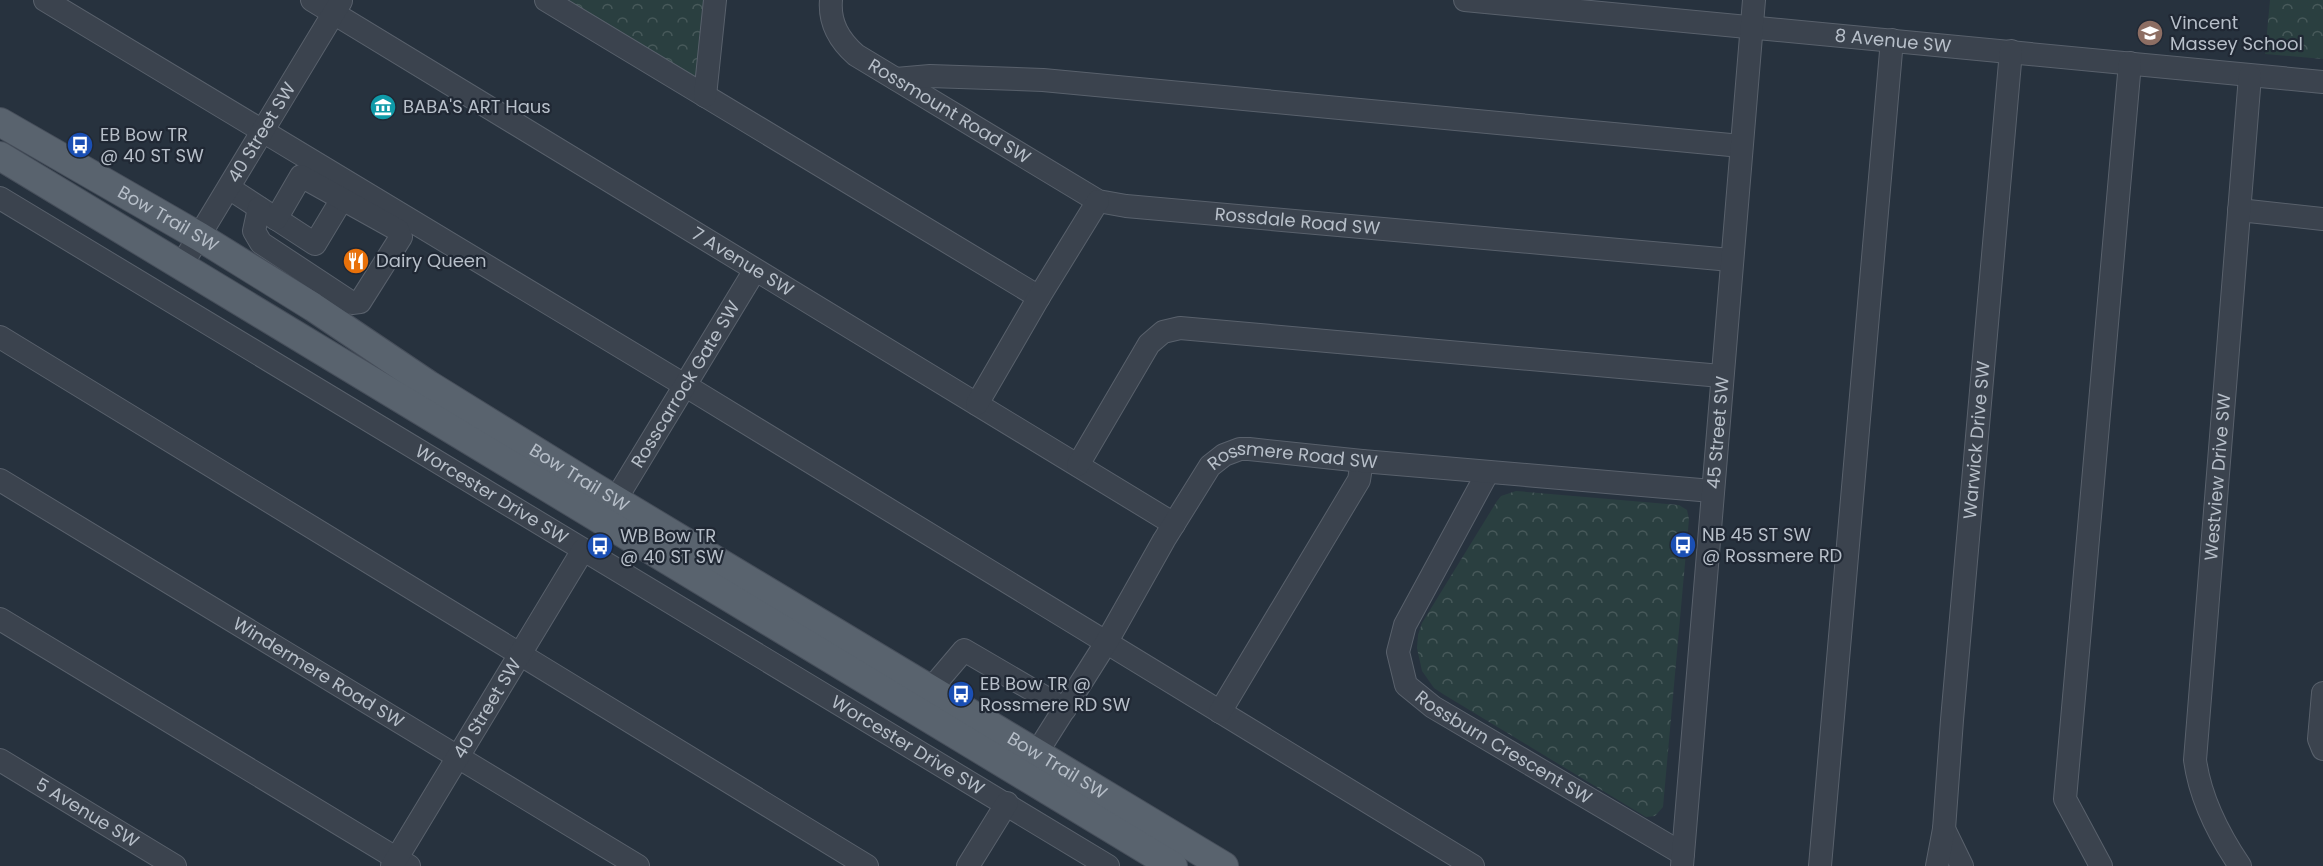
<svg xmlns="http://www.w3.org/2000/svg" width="2323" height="866" viewBox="0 0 2323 866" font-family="Poppins,sans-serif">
  <defs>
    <pattern id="forest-crowns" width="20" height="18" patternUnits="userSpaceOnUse" patternTransform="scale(1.5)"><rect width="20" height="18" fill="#2a3f40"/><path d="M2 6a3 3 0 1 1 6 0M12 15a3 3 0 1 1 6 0" fill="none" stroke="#47595a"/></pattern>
  </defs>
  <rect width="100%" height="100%" fill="#27323e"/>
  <g fill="url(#forest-crowns)">
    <path d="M 561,0 L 708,0 L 697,77 L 687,78 Z"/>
    <path d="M 2270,0 L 2323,0 L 2323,59 L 2265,54 Z"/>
    <path d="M 1516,491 L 1679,505 L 1687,510 L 1689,519 L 1663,807 L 1655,816 L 1646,817 L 1443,694 L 1434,688 L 1422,671 L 1417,648 L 1418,635 L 1422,623 L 1497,501 L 1501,496 Z"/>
  </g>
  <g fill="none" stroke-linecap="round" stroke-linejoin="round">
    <defs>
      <g id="minor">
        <path d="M 45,0 L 686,386 L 1473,866"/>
        <path id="s1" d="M 312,0 L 1174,524"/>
        <path d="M 546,0 L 1039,297"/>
        <path id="s2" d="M 831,0 C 829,23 839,40 856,55 L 1098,201 L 1126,206 L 1731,260"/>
        <path id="s3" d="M 1465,0 L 2323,82"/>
        <path d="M 896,79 L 930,76 L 1043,80 L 1741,146"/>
        <path d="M 705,96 L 715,0"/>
        <path d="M 229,188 L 315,244 L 342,199"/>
        <path id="s4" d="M 0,198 L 1108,866"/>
        <path d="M 259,208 L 254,231 L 261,243 L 352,303 L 360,302 L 401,237 L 398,230 L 301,176 L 276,219"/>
        <path d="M 2239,210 L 2323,219"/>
        <path id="s5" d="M 181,266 L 341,1"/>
        <path d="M 0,337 L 867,866"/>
        <path d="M 977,404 L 1039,297 L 1098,201"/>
        <path d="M 1078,465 L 1149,344 L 1163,332 L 1180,328 L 1721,376"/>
        <path id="s6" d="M 1488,472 L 1405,625 L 1398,652 L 1406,685 L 1433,707 L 1683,854"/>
        <path id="s7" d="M 0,480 L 638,866"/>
        <path id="s8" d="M 616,499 L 755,270"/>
        <path d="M 0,619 L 409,866"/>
        <path d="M 930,690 L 964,650 L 1065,709"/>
        <path d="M 2323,693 L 2319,739 L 2323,749"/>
        <path d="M 1220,712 L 1359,480 L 1362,461"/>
        <path id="s9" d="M 1036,754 L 1106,643 L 1164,540 L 1210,466 L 1224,455 L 1240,449 L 1249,449 L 1362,461 L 1712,491"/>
        <path id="s10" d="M 0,760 L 175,866"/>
        <path d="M 1944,829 L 1962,866"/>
        <path id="s11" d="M 392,866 L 583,550"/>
        <path d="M 968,866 L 1007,803"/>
        <path id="s12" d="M 1682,866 L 1754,0"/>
        <path d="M 1820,866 L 1892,40"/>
        <path id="s13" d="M 1937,866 L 1944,829 L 1952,720 L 2011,51"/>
        <path d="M 2101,866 L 2065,799 L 2130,63"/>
        <path id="s14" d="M 2240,866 C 2219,835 2200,797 2195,760 L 2250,76"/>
      </g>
      <g id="major">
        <path id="s15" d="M 0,122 L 200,237 L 313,307 L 429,385 L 589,484 L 1224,866"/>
        <path d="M 0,156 L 1173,866"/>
      </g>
    </defs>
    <use href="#minor" stroke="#59616c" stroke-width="24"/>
    <use href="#major" stroke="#474f5b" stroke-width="30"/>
    <use href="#minor" stroke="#3b434e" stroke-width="22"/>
    <use href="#major" stroke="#59636e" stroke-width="28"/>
  </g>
  <defs>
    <symbol id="school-disc" viewBox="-11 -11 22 22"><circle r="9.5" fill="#8d6e63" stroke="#202834"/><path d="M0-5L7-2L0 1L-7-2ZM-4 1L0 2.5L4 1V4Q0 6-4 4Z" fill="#fff"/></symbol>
    <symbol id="museum-disc" viewBox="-11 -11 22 22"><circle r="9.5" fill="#0f9aa8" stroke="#202834"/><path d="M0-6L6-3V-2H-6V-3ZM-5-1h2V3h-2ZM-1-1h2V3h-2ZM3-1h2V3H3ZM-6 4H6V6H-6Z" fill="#fff"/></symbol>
    <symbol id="bus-disc" viewBox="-11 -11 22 22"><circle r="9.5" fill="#1a4fb4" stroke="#202834"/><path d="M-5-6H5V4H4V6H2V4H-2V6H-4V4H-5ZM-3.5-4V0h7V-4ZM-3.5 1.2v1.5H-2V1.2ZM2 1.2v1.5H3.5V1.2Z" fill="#fff"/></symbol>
    <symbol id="restaurant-disc" viewBox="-11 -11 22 22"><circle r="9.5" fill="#e8710a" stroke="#202834"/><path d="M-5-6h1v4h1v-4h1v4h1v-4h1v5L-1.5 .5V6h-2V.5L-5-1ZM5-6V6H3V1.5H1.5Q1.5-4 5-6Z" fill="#fff"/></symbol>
  </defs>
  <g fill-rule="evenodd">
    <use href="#school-disc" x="2135" y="18" width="30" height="30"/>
    <use href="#museum-disc" x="368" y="92" width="30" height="30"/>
    <use href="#bus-disc" x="65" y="130" width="30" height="30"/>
    <use href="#restaurant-disc" x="341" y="246" width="30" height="30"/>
    <use href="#bus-disc" x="1668" y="530" width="30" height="30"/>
    <use href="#bus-disc" x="585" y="531" width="30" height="30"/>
    <use href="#bus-disc" x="946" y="679" width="30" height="30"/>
  </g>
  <g text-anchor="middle" stroke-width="4.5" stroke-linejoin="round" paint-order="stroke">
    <g font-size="18" fill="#b7bfc9" stroke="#202834" text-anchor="start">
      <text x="2170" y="29">Vincent<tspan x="2170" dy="21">Massey School</tspan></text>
      <text x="403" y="113">BABA'S ART Haus</text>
      <text x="100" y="141">EB Bow TR<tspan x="100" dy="21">@ 40 ST SW</tspan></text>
      <text x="376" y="267">Dairy Queen</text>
      <text x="1702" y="541">NB 45 ST SW<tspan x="1702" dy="21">@ Rossmere RD</tspan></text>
      <text x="620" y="542">WB Bow TR<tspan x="620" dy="21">@ 40 ST SW</tspan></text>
      <text x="980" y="690">EB Bow TR @<tspan x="980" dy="21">Rossmere RD SW</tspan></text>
    </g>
    <g font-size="18" fill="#b7bfc9" stroke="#202834">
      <text dy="6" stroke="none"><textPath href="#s3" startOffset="430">8 Avenue SW</textPath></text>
      <text dy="6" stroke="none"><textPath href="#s2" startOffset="172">Rossmount Road SW</textPath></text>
      <text dy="6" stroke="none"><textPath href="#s5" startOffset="156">40 Street SW</textPath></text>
      <text dy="6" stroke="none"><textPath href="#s15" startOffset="194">Bow Trail SW</textPath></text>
      <text dy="6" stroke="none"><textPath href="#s2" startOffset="546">Rossdale Road SW</textPath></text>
      <text dy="6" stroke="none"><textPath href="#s1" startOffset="504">7 Avenue SW</textPath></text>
      <text dy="6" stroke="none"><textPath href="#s8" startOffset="134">Rosscarrock Gate SW</textPath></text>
      <text dy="6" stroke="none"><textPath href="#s12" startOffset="435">45 Street SW</textPath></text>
      <text dy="6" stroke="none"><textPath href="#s13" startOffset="428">Warwick Drive SW</textPath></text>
      <text dy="6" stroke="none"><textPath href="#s9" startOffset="423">Rossmere Road SW</textPath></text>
      <text dy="6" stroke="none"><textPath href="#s14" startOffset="400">Westview Drive SW</textPath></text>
      <text dy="6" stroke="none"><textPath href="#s15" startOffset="680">Bow Trail SW</textPath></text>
      <text dy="6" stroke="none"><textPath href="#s4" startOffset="574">Worcester Drive SW</textPath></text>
      <text dy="6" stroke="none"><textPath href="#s7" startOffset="372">Windermere Road SW</textPath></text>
      <text dy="6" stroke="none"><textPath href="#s11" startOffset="184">40 Street SW</textPath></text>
      <text dy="6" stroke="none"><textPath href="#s4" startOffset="1060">Worcester Drive SW</textPath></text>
      <text dy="6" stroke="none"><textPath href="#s6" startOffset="352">Rossburn Crescent SW</textPath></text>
      <text dy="6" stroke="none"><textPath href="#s15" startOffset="1238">Bow Trail SW</textPath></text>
      <text dy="6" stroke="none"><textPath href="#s10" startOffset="102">5 Avenue SW</textPath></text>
    </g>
  </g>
</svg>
